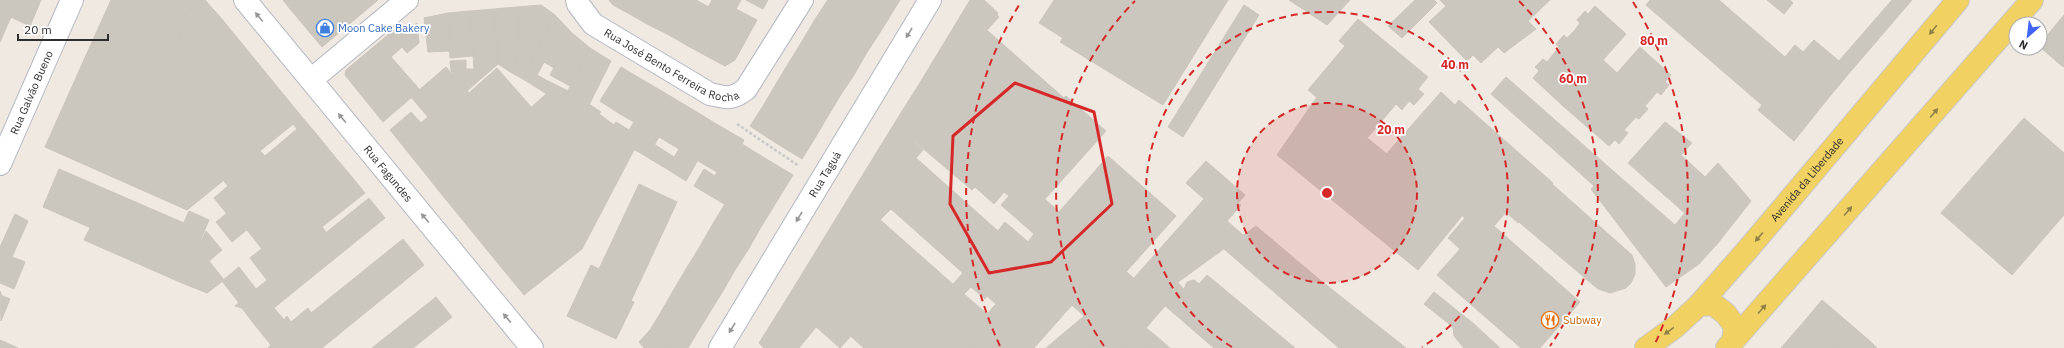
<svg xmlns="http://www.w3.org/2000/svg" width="2064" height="348" viewBox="0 0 2064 348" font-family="'IBM Plex Sans',sans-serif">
  <rect width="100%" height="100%" fill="#efe9e1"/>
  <g fill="#cbc7bf" stroke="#cbc5ba">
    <path d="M 0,0 L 41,0 L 30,26 L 0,12 Z"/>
    <path d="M 111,0 L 138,0 L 178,40 L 199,0 L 205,0 L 221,18 L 167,108 L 83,62 Z"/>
    <path d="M 138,0 L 172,0 L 189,17 L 178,40 Z"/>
    <path d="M 172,0 L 199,0 L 189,17 Z"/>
    <path d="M 283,0 L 300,0 L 290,9 Z"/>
    <path d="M 300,0 L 378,0 L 322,47 L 290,9 Z"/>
    <path d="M 633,0 L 626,12 L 613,5 L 609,0 Z"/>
    <path d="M 633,0 L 660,0 L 647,24 L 626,12 Z"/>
    <path d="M 660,0 L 688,0 L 669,35 L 647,24 Z"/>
    <path d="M 688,0 L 696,0 L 709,7 L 688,46 L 669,35 Z"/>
    <path d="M 712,0 L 741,0 L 710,58 L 688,46 Z"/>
    <path d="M 746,0 L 768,0 L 763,9 Z"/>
    <path d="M 827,0 L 852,0 L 844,12 Z"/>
    <path d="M 852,0 L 871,0 L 892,13 L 879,34 L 844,12 Z"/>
    <path d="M 871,0 L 900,0 L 892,13 Z"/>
    <path d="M 970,0 L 984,0 L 998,13 L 997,15 L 999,17 L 987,30 L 964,10 Z"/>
    <path d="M 1054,0 L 1228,0 L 1163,105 L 1060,42 L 1063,38 L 1039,23 Z"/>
    <path d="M 1289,0 L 1350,0 L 1327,25 Z"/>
    <path d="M 1415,0 L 1434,0 L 1437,3 L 1402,38 L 1388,26 Z"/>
    <path d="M 1440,0 L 1550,0 L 1528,21 L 1536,29 L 1504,53 L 1498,47 L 1481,63 L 1473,55 L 1467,61 L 1429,22 L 1446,6 Z"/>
    <path d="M 1650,0 L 1719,0 L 1830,96 L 1794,141 L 1758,110 L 1762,105 L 1646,5 Z"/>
    <path d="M 1767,0 L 1790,0 L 1793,3 L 1784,14 Z"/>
    <path d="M 1892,0 L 1912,0 L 1851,71 L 1839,61 Z"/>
    <path d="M 827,1 L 844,12 L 832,32 L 814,21 Z"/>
    <path d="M 541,5 L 555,15 L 523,79 L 512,73 L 520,46 L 517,7 Z"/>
    <path d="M 1244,5 L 1259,15 L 1183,137 L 1168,127 Z"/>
    <path d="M 1595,6 L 1626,34 L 1603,60 L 1617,73 L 1640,47 L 1671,75 L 1665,82 L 1669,85 L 1661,95 L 1657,92 L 1645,106 L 1648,109 L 1639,119 L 1636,117 L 1624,130 L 1628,133 L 1619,144 L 1615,140 L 1609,146 L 1578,119 L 1601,94 L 1586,81 L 1563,106 L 1533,78 L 1539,71 L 1535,67 L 1543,59 L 1547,62 L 1559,47 L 1556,44 L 1564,35 L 1567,38 L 1575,30 L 1580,23 L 1577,20 L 1585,11 L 1588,14 Z"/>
    <path d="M 517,7 L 520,46 L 512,73 L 498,64 L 494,9 Z"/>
    <path d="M 494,9 L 498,64 L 475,84 L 470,11 Z"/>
    <path d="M 736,9 L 757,20 L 735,60 L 725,66 L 710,58 Z"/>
    <path d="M 964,10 L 1023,62 L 966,129 L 918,86 Z"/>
    <path d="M 470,11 L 473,56 L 450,58 L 448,13 Z"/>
    <path d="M 0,12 L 11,17 L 0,42 Z"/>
    <path d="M 844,12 L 879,34 L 866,54 L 832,32 Z"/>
    <path d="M 448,13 L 450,51 L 428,52 L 424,18 Z"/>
    <path d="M 555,15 L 572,33 L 554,68 L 544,62 L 537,75 L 548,81 L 542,91 L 523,79 Z"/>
    <path d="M 2064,15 L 2064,65 L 2063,67 L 2040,47 L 2040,44 Z"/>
    <path d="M 221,18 L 302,117 L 187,210 L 45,147 L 83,62 L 167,108 Z"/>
    <path d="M 1358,19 L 1428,77 L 1418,89 L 1424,94 L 1414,105 L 1409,101 L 1402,110 L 1396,104 L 1368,137 L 1363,136 L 1308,90 L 1345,46 L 1339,41 Z"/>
    <path d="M 814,21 L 832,32 L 819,53 L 801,43 Z"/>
    <path d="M 417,23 L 419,43 L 407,53 L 402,47 L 391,57 L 420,90 L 383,122 L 345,75 L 346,70 L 395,29 L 401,34 Z"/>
    <path d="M 832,32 L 866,54 L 854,75 L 819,53 Z"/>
    <path d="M 572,33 L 590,48 L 570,86 L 550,75 Z"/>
    <path d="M 1814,40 L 1851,71 L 1830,96 L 1785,57 L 1795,45 L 1803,52 Z"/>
    <path d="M 801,43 L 819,53 L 806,75 L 788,64 Z"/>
    <path d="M 590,48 L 611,61 L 583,117 L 561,104 Z"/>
    <path d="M 819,53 L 854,75 L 840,96 L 806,75 Z"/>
    <path d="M 466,60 L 466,69 L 474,69 L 475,84 L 467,91 L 451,71 L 450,61 Z"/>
    <path d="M 1023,62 L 1064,98 L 1066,96 L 1106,131 L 1045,199 L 966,129 Z"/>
    <path d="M 788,64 L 806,75 L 794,95 L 776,84 Z"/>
    <path d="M 446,67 L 469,93 L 497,68 L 532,108 L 439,191 L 399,141 L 434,112 L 418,91 Z"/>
    <path d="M 621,67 L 641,79 L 620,114 L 600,101 Z"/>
    <path d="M 806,75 L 840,96 L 828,116 L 794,95 Z"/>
    <path d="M 1506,77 L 1596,156 L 1581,174 L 1491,94 Z"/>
    <path d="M 641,79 L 660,90 L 627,145 L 608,133 L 616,122 L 629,130 L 634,122 L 620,114 Z"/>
    <path d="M 548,81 L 568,91 L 561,104 L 542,91 Z"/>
    <path d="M 1586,81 L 1601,94 L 1578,119 L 1563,106 Z"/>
    <path d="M 776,84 L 794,95 L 781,116 L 763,106 Z"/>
    <path d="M 918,86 L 966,129 L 1156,298 L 1121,324 L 1028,242 L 1034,234 L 1001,205 L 1009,196 L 1004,192 L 994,204 L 975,187 L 972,190 L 894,124 Z"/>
    <path d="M 660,90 L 680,102 L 647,157 L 627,145 Z"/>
    <path d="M 418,91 L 434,112 L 428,117 L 411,97 Z"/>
    <path d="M 1441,92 L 1455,105 L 1459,100 L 1553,183 L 1518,223 L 1506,212 L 1494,226 L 1580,302 L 1540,348 L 1521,348 L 1437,275 L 1460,249 L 1448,238 L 1465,218 L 1389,151 Z"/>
    <path d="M 546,94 L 583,117 L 542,197 L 483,245 L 439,191 Z"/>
    <path d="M 794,95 L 828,116 L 815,138 L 781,116 Z"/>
    <path d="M 1317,97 L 1387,154 L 1389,151 L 1462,216 L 1418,270 L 1277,155 Z"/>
    <path d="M 680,102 L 700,114 L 679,149 L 659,137 Z"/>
    <path d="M 589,104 L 601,112 L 599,114 L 614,125 L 608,133 L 583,117 Z"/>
    <path d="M 763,106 L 781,116 L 768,138 L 750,126 Z"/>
    <path d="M 411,112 L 421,123 L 399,141 L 390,130 Z"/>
    <path d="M 700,114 L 718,125 L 686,181 L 667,169 Z"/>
    <path d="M 781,116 L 815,138 L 802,159 L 768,138 Z"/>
    <path d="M 302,117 L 319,137 L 227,214 L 214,198 L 228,186 L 223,180 L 260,151 L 265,156 L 297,129 L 293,124 Z"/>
    <path d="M 583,117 L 634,150 L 582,249 L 524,295 L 483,245 L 542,197 Z"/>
    <path d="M 2024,118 L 2064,153 L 2064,215 L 2012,275 L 1941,213 Z"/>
    <path d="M 1665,122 L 1692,143 L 1681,155 L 1705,177 L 1718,163 L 1740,188 L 1702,229 L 1677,206 L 1692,189 L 1670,169 L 1654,186 L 1628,163 Z"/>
    <path d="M 894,124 L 923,150 L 916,158 L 998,231 L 1005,222 L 1041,253 L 996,304 L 987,296 L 985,299 L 971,287 L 964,294 L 953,284 L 963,273 L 891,209 L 880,220 L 851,194 Z"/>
    <path d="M 718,125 L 744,140 L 742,144 L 763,157 L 731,208 L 694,186 L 704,169 L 715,176 L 717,172 L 698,161 Z"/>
    <path d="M 319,137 L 335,157 L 232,242 L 216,222 Z"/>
    <path d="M 654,144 L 674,157 L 667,169 L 647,157 Z"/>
    <path d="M 1108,156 L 1176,216 L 1126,272 L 1059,212 Z"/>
    <path d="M 1596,156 L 1675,225 L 1685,213 L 1718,243 L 1699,264 L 1666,287 L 1591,189 L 1594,186 L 1581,174 Z"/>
    <path d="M 335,157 L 352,177 L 262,249 L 247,230 Z"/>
    <path d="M 763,157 L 793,175 L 761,227 L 731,208 Z"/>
    <path d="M 1206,161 L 1245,195 L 1238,203 L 1241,205 L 1227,221 L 1243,235 L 1156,298 L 1134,278 L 1204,199 L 1186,183 Z"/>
    <path d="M 59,169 L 184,223 L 167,261 L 43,207 Z"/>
    <path d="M 1670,169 L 1692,189 L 1677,206 L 1654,186 Z"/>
    <path d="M 352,177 L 365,193 L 322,227 L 326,232 L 267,280 L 250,258 Z"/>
    <path d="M 639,184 L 677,202 L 631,301 L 634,302 L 616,339 L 567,316 L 591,265 L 599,269 Z"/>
    <path d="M 1552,184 L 1632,255 L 1635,264 L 1635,274 L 1631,283 L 1626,288 L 1610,293 L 1598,289 L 1519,222 Z"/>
    <path d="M 1740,188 L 1751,201 L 1718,243 L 1702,229 Z"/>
    <path d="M 851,194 L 964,294 L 1026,348 L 972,348 L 985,333 L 869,229 L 858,231 L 853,235 L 850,241 L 851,251 L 826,279 L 829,282 L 812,302 L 834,321 L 823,333 L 786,300 Z"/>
    <path d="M 369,198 L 385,218 L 254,324 L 242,308 L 235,306 Z"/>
    <path d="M 725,204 L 761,227 L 748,250 L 711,227 Z"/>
    <path d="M 189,211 L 209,220 L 193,258 L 202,267 L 182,283 L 84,240 L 90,228 L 167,261 Z"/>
    <path d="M 15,214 L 28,221 L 12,257 L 25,262 L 14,289 L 0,283 L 0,247 Z"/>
    <path d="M 1256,226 L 1320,280 L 1406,348 L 1339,348 L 1224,249 Z"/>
    <path d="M 711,227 L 748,250 L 735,270 L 699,248 Z"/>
    <path d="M 869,229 L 985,333 L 972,348 L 864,348 L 812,302 L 829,282 L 826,279 L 851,251 L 850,241 L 853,235 L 858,231 Z"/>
    <path d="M 206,231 L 222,250 L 202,267 L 193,258 Z"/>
    <path d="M 403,239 L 424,265 L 322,348 L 268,348 L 271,345 L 254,324 L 274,308 L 284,320 L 287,316 L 291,322 L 308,308 L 311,313 Z"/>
    <path d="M 699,248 L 735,270 L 723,291 L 686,269 Z"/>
    <path d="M 1041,253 L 1121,324 L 1089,348 L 1046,348 L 1084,316 L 1072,305 L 1034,348 L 1026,348 L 987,314 Z"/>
    <path d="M 209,261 L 224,280 L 207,293 L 182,283 Z"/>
    <path d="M 239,267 L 256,289 L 239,303 L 222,281 Z"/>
    <path d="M 686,269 L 723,291 L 710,312 L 673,291 Z"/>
    <path d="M 1207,275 L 1295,348 L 1214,348 L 1156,298 L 1178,283 L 1184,289 L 1187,282 L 1190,281 L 1194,280 L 1199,284 Z"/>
    <path d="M 0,291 L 2,296 L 10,299 L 1,321 Z"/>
    <path d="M 673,291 L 710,312 L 697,333 L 661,312 Z"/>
    <path d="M 1434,292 L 1474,324 L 1500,348 L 1464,348 L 1454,336 L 1453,327 L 1424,304 Z"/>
    <path d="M 436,297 L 452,317 L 413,348 L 372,348 Z"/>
    <path d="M 1156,298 L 1165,306 L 1146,328 L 1156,336 L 1145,348 L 1121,348 L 1106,335 Z"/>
    <path d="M 786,300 L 816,327 L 799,348 L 764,348 L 759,343 Z"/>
    <path d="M 1822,300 L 1871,342 L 1877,348 L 1840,348 L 1836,345 L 1834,347 L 1807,318 Z"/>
    <path d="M 661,312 L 697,333 L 688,348 L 665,348 L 650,330 Z"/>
    <path d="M 1807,318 L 1834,347 L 1836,345 L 1840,348 L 1781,348 Z"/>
    <path d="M 834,321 L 851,336 L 840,348 L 823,333 Z"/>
    <path d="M 650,330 L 665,348 L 644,348 L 639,342 Z"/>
    <path d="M 1106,335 L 1121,348 L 1089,348 Z"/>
    <path d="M 1156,336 L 1170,348 L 1145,348 Z"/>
    <path d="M 0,340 L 18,348 L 0,348 Z"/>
  </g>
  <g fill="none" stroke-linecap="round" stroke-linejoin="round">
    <defs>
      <g id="street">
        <path id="s1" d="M 245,0 L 532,348"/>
        <path id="s2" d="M 577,0 L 578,4 L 593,24 L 710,94 C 726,98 732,100 746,89 L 802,0"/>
        <path d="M 311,80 L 407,0"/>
        <path id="s3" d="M 720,348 L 930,0"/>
      </g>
      <g id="secondary">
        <path id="s4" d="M 0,164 L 72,0"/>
      </g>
      <g id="primary">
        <path d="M 1699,305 L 1713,304 L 1726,314 L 1735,327 L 1733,341"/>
        <path id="s5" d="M 1646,348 L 1675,327 L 1699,305 L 1749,248 L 1958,0"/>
        <path d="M 1727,348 L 2032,0"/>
      </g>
    </defs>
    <use href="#street" stroke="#b4b7c1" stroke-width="24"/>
    <use href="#secondary" stroke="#b4b7c1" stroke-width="24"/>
    <use href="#primary" stroke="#c9c9c9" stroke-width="24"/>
    <path stroke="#c9c9c9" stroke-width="2.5" stroke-dasharray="3 2" stroke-linecap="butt" d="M 737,124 L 799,166"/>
    <use href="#street" stroke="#fff" stroke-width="22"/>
    <use href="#secondary" stroke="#fff" stroke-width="22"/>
    <use href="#primary" stroke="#f2d163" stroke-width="22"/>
  </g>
  <defs><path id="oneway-solid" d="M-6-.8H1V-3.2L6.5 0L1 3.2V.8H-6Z"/></defs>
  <g fill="#969696">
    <use href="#oneway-solid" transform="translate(259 17) rotate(-130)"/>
    <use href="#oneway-solid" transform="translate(909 33) rotate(121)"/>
    <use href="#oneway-solid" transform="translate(342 118) rotate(-130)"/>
    <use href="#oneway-solid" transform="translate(799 217) rotate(121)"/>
    <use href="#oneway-solid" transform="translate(425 218) rotate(-130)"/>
    <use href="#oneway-solid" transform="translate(507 318) rotate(-130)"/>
    <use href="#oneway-solid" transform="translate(732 328) rotate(121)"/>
  </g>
  <g fill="#908048">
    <use href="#oneway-solid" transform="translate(1933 30) rotate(129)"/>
    <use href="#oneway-solid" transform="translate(1934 113) rotate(-49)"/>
    <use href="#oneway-solid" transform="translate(1848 211) rotate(-49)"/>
    <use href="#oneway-solid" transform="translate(1759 237) rotate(130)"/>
    <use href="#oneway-solid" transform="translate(1762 309) rotate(-48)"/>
    <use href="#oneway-solid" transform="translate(1669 331) rotate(144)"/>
  </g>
  <path fill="none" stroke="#d62828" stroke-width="3" stroke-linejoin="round" d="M 1015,83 L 1094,112 L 1112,204 L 1051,262 L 989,273 L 950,204 L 953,136 Z"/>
  <circle cx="1327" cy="193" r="90" fill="#d62828" fill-opacity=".12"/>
  <g fill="none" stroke="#d62828" stroke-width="2" stroke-dasharray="7 5">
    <circle cx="1327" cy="193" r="90"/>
    <path d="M1232 347A181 181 0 1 1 1422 347"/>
    <path d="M1104 346A271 271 0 0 1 1135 1M1519 1A271 271 0 0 1 1550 346"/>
    <path d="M1000 346A361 361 0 0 1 1021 2M1633 2A361 361 0 0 1 1654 346"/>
  </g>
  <defs>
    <symbol id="shop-ring" viewBox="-11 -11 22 22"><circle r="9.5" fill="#fff" stroke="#3f7fe0" stroke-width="1.5"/><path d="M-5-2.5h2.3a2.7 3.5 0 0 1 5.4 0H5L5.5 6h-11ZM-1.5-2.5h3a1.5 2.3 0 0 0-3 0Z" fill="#3f7fe0"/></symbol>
    <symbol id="restaurant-ring" viewBox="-11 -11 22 22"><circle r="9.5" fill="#fff" stroke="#e8710a" stroke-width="1.5"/><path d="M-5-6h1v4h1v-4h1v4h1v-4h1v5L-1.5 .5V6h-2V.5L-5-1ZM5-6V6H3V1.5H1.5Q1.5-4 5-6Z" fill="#e8710a"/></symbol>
  </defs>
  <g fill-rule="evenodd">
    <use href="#shop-ring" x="315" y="18" width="20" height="20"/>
    <use href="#restaurant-ring" x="1540" y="310" width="20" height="20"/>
  </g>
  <g text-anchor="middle" stroke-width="3.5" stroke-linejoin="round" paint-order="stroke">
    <g font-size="11" fill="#366cbe" stroke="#fff" text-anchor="start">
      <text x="338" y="32">Moon Cake Bakery</text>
    </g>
    <g font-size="11" fill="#2e2e2e" stroke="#fff">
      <text dy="4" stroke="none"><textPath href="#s2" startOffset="119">Rua José Bento Ferreira Rocha</textPath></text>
      <text dy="4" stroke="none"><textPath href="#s4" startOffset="78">Rua Galvão Bueno</textPath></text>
      <text dy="4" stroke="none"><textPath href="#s1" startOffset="225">Rua Fagundes</textPath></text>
      <text dy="4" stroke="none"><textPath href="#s3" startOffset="203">Rua Taguá</textPath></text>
      <text dy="4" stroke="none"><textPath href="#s5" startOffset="234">Avenida da Liberdade</textPath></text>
    </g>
    <g font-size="11" fill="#c56008" stroke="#fff" text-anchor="start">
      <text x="1563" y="324">Subway</text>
    </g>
  </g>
  <circle cx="1327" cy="193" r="6" fill="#d62828" stroke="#fff" stroke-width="2"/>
  <g font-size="12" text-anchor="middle" font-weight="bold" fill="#d62828" stroke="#fff" stroke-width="3.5" stroke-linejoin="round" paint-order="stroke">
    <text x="1654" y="45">80 m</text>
    <text x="1455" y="69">40 m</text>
    <text x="1573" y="83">60 m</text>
    <text x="1391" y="134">20 m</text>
  </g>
  <g transform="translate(2028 36) rotate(208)"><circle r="19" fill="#ffffff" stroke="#ababab"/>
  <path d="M0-3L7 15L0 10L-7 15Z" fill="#4264fb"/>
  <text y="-6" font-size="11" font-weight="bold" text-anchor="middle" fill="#2e2e2e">N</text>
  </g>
  <path d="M18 34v6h90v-6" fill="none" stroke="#2e2e2e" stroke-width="2"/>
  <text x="24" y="34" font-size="12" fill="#2e2e2e" stroke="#ffffff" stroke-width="3" paint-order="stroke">20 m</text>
</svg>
